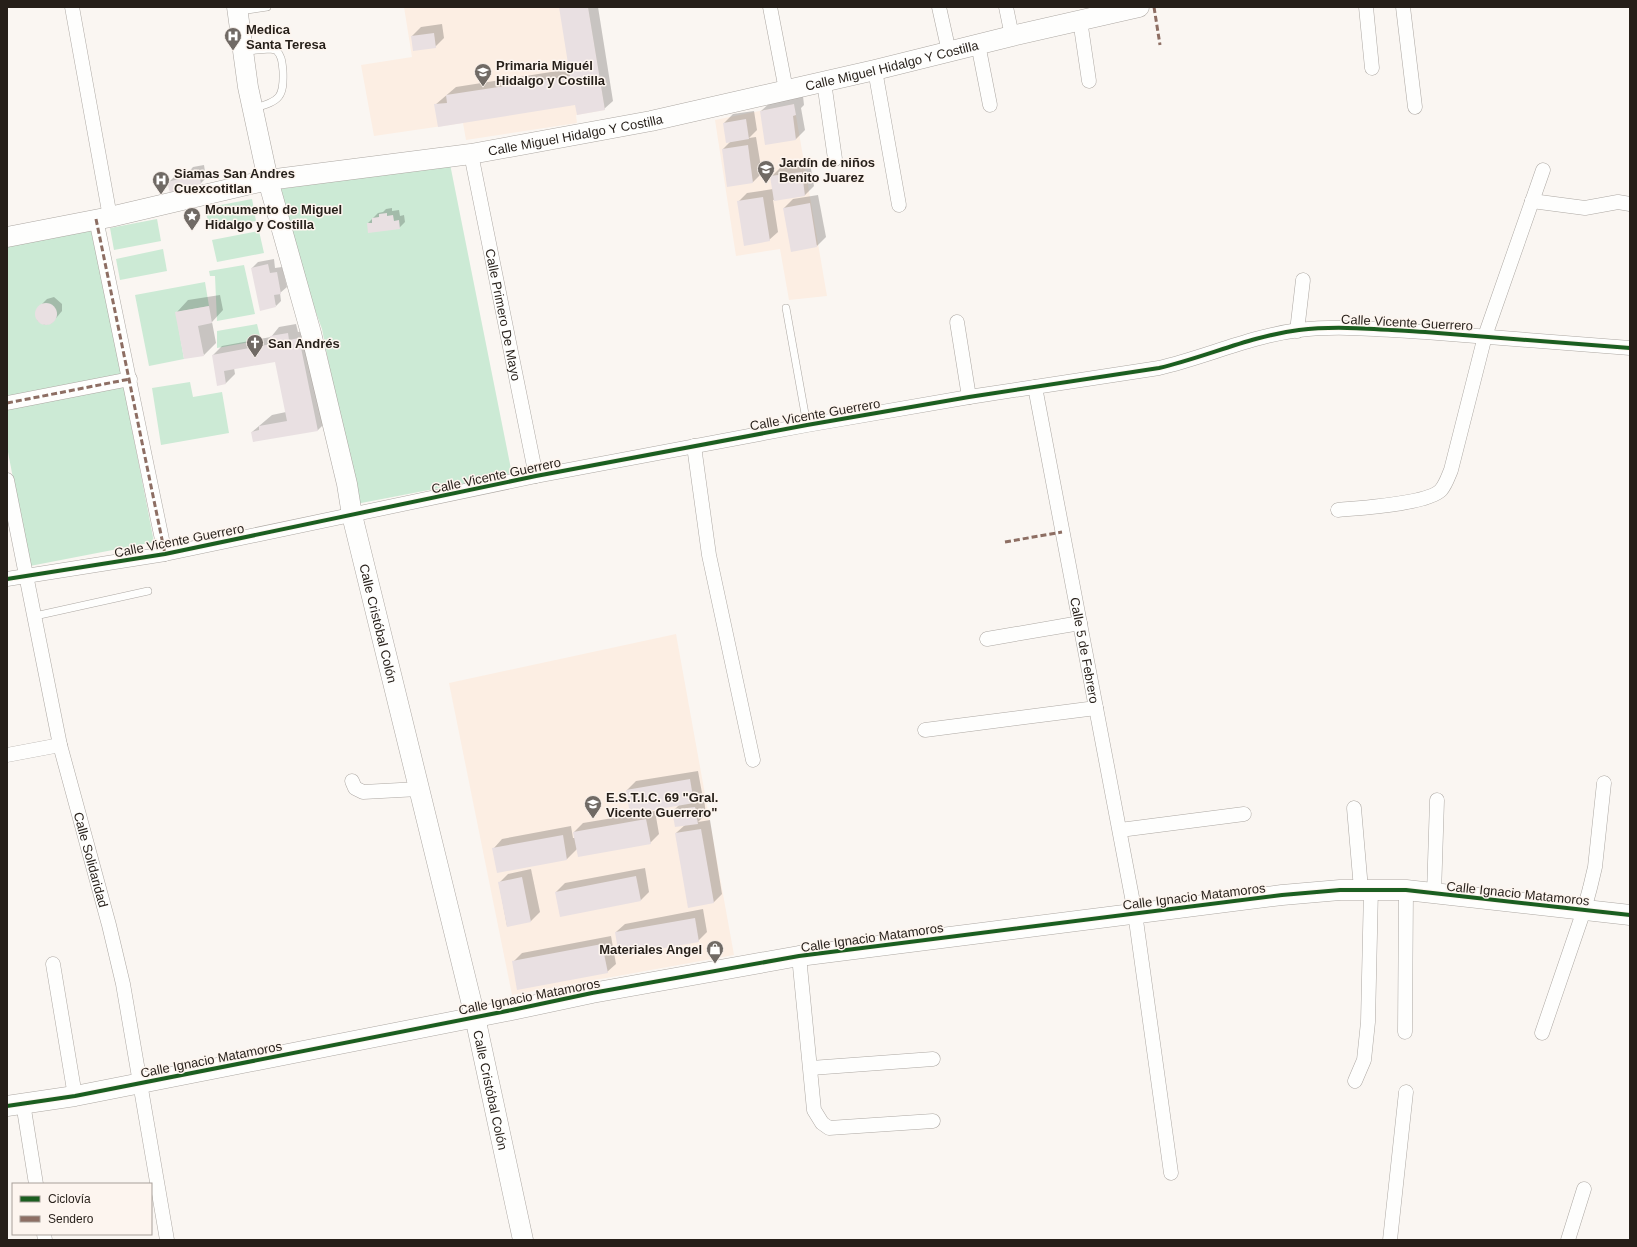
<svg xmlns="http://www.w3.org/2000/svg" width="1637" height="1247" viewBox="0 0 1637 1247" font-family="Helvetica,sans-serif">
  <rect width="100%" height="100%" fill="#faf6f2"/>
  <g fill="#fceee3">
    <path d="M 404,7 L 588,7 L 605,110 L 576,115 L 577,123 L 466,140 L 463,123 L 374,136 L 361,65 L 412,57 Z"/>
    <path d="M 794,104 L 827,296 L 789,300 L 780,249 L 736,256 L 715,120 Z"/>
    <path d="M 676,634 L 734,955 L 512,995 L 449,683 Z"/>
  </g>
  <g fill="#ccead5">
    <path d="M 450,164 L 512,474 L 356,504 L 322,329 L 293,250 L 280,189 Z"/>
    <path d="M 252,199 L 256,221 L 210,230 L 205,208 Z"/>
    <path d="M 157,219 L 161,241 L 114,250 L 110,228 Z"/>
    <path d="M 93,229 L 154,542 L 30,566 L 7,447 L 7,246 Z"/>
    <path d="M 259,231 L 264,253 L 217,262 L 212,240 Z"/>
    <path d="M 163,249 L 167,271 L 120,280 L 116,259 Z"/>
    <path d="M 244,265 L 255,314 L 217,321 L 215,276 L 210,276 L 209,271 Z"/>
    <path d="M 205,282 L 209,306 L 176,312 L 184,359 L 149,366 L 135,295 Z"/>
    <path d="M 257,324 L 261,340 L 217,348 L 217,331 Z"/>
    <path d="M 190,382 L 193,397 L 222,392 L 229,433 L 161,445 L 152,388 Z"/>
  </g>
  <g fill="#0003">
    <path d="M 560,7 L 598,7 L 613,101 L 604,109 L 576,104 L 435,105 L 456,87 L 570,69 Z"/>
    <path d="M 442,24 L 444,38 L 435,47 L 412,36 L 421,27 Z"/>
    <path d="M 803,96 L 804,105 L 801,108 L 805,130 L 796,139 L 766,144 L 761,111 L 770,103 Z"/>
    <path d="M 754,111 L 757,130 L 749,138 L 756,137 L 762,173 L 753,182 L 728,186 L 723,149 L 731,141 L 724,123 L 733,114 Z"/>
    <path d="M 810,163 L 814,186 L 805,195 L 773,200 L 778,232 L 769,240 L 738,202 L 747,193 L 773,189 L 771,177 L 780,168 Z"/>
    <path d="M 204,165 L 206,178 L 200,184 L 168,183 L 174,177 L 187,174 L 193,167 Z"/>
    <path d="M 818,195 L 826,237 L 817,246 L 784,208 L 793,199 Z"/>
    <path d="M 392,208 L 392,211 L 399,210 L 400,216 L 404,215 L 405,222 L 399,228 L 368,223 L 378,213 L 383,212 L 386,209 Z"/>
    <path d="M 274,259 L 275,268 L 282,267 L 287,287 L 280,293 L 281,301 L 276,306 L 252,268 L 258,262 Z"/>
    <path d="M 220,295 L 223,310 L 212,322 L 216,343 L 204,355 L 177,312 L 188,300 Z"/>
    <path d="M 54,297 L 62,304 L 62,311 L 52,323 L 45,325 L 39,322 L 37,320 L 36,310 L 47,299 Z"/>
    <path d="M 296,324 L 298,332 L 308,330 L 330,418 L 318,430 L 252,432 L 272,415 L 286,412 L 276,361 L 234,368 L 235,374 L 226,383 L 218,384 L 213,355 L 222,346 L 271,337 L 279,327 Z"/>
    <path d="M 698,771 L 702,793 L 696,800 L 704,799 L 706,814 L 698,822 L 710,820 L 722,894 L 713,903 L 676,833 L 685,825 L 673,811 L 680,804 L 627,790 L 636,781 Z"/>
    <path d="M 655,811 L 659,834 L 650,843 L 577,849 L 567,859 L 498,872 L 494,848 L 502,839 L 571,826 L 573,838 L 575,838 L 574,832 L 583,823 Z"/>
    <path d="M 645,868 L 649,892 L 641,900 L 556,892 L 565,883 Z"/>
    <path d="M 531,869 L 540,912 L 531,921 L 507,926 L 499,883 L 508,874 Z"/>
    <path d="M 703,909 L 707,932 L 698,941 L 616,932 L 625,924 Z"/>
    <path d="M 611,936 L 616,964 L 607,972 L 513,962 L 522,953 Z"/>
  </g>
  <g fill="#e9e0e2">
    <path d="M 559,7 L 588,7 L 605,110 L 577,115 L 575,105 L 438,127 L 434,104 L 447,103 L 446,95 L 570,76 Z"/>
    <path d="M 434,33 L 436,48 L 413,51 L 411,36 Z"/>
    <path d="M 794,104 L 796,115 L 793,116 L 796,140 L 765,145 L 760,111 Z"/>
    <path d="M 746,119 L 749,139 L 726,143 L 723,123 Z"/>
    <path d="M 748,145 L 753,183 L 727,187 L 722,149 Z"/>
    <path d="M 199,171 L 201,184 L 170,193 L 167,182 L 187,177 L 186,173 Z"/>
    <path d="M 802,172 L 805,196 L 774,201 L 770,176 Z"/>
    <path d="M 763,197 L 770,241 L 744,246 L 737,201 Z"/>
    <path d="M 810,203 L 817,247 L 791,252 L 783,208 Z"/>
    <path d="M 387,213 L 387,216 L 393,215 L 394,221 L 399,220 L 400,229 L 368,233 L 367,223 L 372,223 L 372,218 L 379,217 L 379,214 Z"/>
    <path d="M 268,264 L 270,273 L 277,272 L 281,294 L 274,295 L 276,307 L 260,311 L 251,268 Z"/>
    <circle cx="46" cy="314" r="11"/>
    <path d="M 209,306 L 212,323 L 198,326 L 204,356 L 184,359 L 175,312 Z"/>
    <path d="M 288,333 L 289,340 L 299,338 L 318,431 L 253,442 L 251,432 L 259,430 L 259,426 L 287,421 L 275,362 L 224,371 L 226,384 L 217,386 L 212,355 L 271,344 L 270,336 Z"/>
    <path d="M 690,779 L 694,803 L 630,814 L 626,790 Z"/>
    <path d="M 695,807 L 698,824 L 675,827 L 672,810 Z"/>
    <path d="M 646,819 L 651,844 L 578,857 L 573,832 Z"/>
    <path d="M 701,829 L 714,903 L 688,908 L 675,833 Z"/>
    <path d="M 563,835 L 567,860 L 497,873 L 492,848 Z"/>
    <path d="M 636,876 L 641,901 L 560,917 L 555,892 Z"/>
    <path d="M 522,877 L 531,922 L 507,927 L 498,882 Z"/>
    <path d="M 695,918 L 699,942 L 619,956 L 615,932 Z"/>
    <path d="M 602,944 L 608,973 L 517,990 L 512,961 Z"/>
  </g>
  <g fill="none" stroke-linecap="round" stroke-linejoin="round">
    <defs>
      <g id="lane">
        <path d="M 240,11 L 267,7"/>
        <path d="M 245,51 L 270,49 L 276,50 C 282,56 282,62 283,71 C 284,97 280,101 255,108"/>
        <path d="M 786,308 L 807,425"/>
        <path d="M 35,616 L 148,591"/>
      </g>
      <g id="street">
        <path d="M 72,7 L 110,217"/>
        <path d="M 770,7 L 786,90"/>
        <path d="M 939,7 L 949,52"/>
        <path d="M 1006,7 L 1012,36"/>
        <path d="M 1366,7 L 1372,68"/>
        <path d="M 1403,7 L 1415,107"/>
        <path d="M 1080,20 L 1089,81"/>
        <path d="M 978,44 L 990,105"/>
        <path d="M 875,70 L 899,205"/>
        <path d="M 824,82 L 835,159"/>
        <path id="s1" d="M 471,154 L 536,476"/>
        <path d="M 1532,201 L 1585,208 L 1618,202 L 1630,204"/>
        <path d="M 96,219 L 165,554"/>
        <path d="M 957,322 L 969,397"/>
        <path d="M 1297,331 L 1303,280"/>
        <path id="s2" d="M 1035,387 L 1135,913 L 1171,1173"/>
        <path d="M 7,403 L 130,379"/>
        <path d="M 694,446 L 709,555 L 753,760"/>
        <path id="s3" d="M 7,480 L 60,745 L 109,925 L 123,984 L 167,1240"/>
        <path d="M 1338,510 C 1358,508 1428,504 1441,490 C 1446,484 1448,477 1451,470 L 1485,336 L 1543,170"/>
        <path d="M 7,579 L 165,554 L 536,476 L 807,425 L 969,397 L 1159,368 C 1206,357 1251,336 1299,330 C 1341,325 1383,330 1425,332 C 1494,337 1562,343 1630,348"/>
        <path d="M 987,639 L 1080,623"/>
        <path d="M 925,730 L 1096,708"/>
        <path d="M 7,755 L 60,745"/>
        <path d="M 352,781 L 355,788 L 363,792 L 419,789"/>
        <path d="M 1354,808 L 1361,889"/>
        <path d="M 1120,830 L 1244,814"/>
        <path d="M 1434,894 L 1437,800"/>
        <path d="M 799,956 L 814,1110 L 822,1123 L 829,1128 L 933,1121"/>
        <path d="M 53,964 L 75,1096"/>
        <path d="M 1405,1032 L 1406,890"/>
        <path d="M 1542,1033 L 1584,910 L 1590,888 L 1595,867 L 1604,783"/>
        <path d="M 811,1068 L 933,1059"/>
        <path d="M 1355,1081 L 1364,1060 L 1368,1022 L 1371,889"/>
        <path d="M 23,1103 L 36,1184"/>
        <path d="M 44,1234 L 45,1240"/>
        <path d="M 1390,1240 L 1406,1092"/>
        <path d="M 1568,1240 L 1584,1189"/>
      </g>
      <g id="secondary">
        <path id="s4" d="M 237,7 L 248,87 L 268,180 L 311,333 L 347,484 L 352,515 L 475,1017 L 523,1240"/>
        <path id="s5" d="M 7,237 L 110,217 L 268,180 L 471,154 L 651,121 L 875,70 L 1012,36 L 1139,7"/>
        <path d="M 7,1106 L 75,1096 L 512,1010 L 592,993 L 799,956 L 1282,895 L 1340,890 L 1406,890 L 1630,915"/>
      </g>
    </defs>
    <use href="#lane" stroke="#ada8a3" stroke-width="8"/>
    <use href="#street" stroke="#ada8a3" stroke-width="15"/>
    <use href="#secondary" stroke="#ada8a3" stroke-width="21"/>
    <use href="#lane" stroke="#fefefd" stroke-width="7"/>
    <use href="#street" stroke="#fefefd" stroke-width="14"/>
    <use href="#secondary" stroke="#fefefd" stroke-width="20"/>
    <g stroke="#8d6e63" stroke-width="3" stroke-dasharray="6 3" stroke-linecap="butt">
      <path d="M 1154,7 L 1160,45"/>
      <path d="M 96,219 L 165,554"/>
      <path d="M 7,403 L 130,379"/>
      <path d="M 1005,542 L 1062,532"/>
    </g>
    <defs>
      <g id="cycleway">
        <path d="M 7,579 L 165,554 L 536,476 L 807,425 L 969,397 L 1159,368 C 1206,357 1251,336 1299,330 C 1341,325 1383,330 1425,332 C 1494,337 1562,343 1630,348"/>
        <path d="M 7,1106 L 75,1096 L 512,1010 L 592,993 L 799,956 L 1282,895 L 1340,890 L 1406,890 L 1630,915"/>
      </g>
    </defs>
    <use href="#cycleway" stroke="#fdf5ef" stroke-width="6"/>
    <use href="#cycleway" stroke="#1b5e20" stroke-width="4"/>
  </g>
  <defs>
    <symbol id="hospital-pin" viewBox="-11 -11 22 30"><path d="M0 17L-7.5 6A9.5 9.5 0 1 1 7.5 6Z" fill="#706a65" stroke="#fdf5ef"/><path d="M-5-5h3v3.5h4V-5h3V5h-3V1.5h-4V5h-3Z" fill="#fff"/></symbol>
    <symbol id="school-pin" viewBox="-11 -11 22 30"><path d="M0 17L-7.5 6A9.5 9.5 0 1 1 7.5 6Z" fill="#706a65" stroke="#fdf5ef"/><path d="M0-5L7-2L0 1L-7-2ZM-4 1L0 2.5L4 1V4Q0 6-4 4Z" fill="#fff"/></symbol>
    <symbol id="sight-pin" viewBox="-11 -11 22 30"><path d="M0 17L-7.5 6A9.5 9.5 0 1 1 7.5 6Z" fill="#706a65" stroke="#fdf5ef"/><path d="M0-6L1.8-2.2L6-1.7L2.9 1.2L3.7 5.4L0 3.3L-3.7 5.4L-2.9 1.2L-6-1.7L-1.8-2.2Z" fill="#fff"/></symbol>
    <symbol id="church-pin" viewBox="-11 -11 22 30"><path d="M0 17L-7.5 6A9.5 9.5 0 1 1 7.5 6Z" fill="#706a65" stroke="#fdf5ef"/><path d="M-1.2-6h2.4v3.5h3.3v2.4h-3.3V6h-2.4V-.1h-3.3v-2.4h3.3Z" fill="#fff"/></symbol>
    <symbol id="shop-pin" viewBox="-11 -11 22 30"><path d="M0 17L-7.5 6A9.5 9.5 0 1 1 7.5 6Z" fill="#706a65" stroke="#fdf5ef"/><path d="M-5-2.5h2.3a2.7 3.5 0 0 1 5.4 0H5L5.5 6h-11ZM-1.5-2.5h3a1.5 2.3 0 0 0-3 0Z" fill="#fff"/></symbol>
  </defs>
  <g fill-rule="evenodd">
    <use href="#hospital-pin" x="223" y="26" width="20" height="27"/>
    <use href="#school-pin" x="473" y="62" width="20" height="27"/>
    <use href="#school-pin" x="756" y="159" width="20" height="27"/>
    <use href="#hospital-pin" x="151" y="170" width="20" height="27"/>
    <use href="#sight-pin" x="182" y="206" width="20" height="27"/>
    <use href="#church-pin" x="245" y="333" width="20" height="27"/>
    <use href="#school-pin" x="583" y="794" width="20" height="27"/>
    <use href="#shop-pin" x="705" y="939" width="20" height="27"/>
  </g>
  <g text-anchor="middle" stroke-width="3" stroke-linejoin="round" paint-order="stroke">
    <g font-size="13" font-weight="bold" fill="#261f19" stroke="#fdf5ef" text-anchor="start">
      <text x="246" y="34">Medica<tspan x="246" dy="15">Santa Teresa</tspan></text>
      <text x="496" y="70">Primaria Miguél<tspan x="496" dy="15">Hidalgo y Costilla</tspan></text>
      <text x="779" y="167">Jardín de niños<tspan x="779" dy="15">Benito Juarez</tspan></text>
      <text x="174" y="178">Siamas San Andres<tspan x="174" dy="15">Cuexcotitlan</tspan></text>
      <text x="205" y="214">Monumento de Miguel<tspan x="205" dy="15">Hidalgo y Costilla</tspan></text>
      <text x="268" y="348">San Andrés</text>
      <text x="606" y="802">E.S.T.I.C. 69 "Gral.<tspan x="606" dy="15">Vicente Guerrero"</tspan></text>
      <text x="702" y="954" text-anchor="end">Materiales Angel</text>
    </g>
    <g font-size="13" fill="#261f19" stroke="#fdf5ef">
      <text dy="5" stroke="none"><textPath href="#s5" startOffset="902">Calle Miguel Hidalgo Y Costilla</textPath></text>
      <text dy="5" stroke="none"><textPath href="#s5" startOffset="578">Calle Miguel Hidalgo Y Costilla</textPath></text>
      <text dy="5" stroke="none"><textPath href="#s1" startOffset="164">Calle Primero De Mayo</textPath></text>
      <text transform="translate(1407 322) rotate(3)" y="5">Calle Vicente Guerrero</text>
      <text transform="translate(815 414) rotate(-10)" y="5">Calle Vicente Guerrero</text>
      <text transform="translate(496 475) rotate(-12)" y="5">Calle Vicente Guerrero</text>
      <text transform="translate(179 540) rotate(-11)" y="5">Calle Vicente Guerrero</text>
      <text dy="5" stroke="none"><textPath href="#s4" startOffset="633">Calle Cristóbal Colón</textPath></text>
      <text dy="5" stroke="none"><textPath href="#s2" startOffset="268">Calle 5 de Febrero</textPath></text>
      <text dy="5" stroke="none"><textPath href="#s3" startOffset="389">Calle Solidaridad</textPath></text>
      <text transform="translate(1518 893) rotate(6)" y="5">Calle Ignacio Matamoros</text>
      <text transform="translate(1194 896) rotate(-7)" y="5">Calle Ignacio Matamoros</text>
      <text transform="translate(872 937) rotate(-8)" y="5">Calle Ignacio Matamoros</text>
      <text transform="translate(529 996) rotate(-11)" y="5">Calle Ignacio Matamoros</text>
      <text transform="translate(211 1059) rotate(-11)" y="5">Calle Ignacio Matamoros</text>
      <text dy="5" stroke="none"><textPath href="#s4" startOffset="1113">Calle Cristóbal Colón</textPath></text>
    </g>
  </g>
  <rect width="1637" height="1247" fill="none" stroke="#261f19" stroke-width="16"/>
  <rect x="12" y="1183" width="140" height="52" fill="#fdf5ef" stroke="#a79f99"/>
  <rect x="20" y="1196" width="20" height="6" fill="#1b5e20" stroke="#a79f99"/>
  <text x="48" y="1203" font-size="12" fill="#261f19">Ciclovía</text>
  <rect x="20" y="1216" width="20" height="6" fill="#8d6e63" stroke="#a79f99"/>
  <text x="48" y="1223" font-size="12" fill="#261f19">Sendero</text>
</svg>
